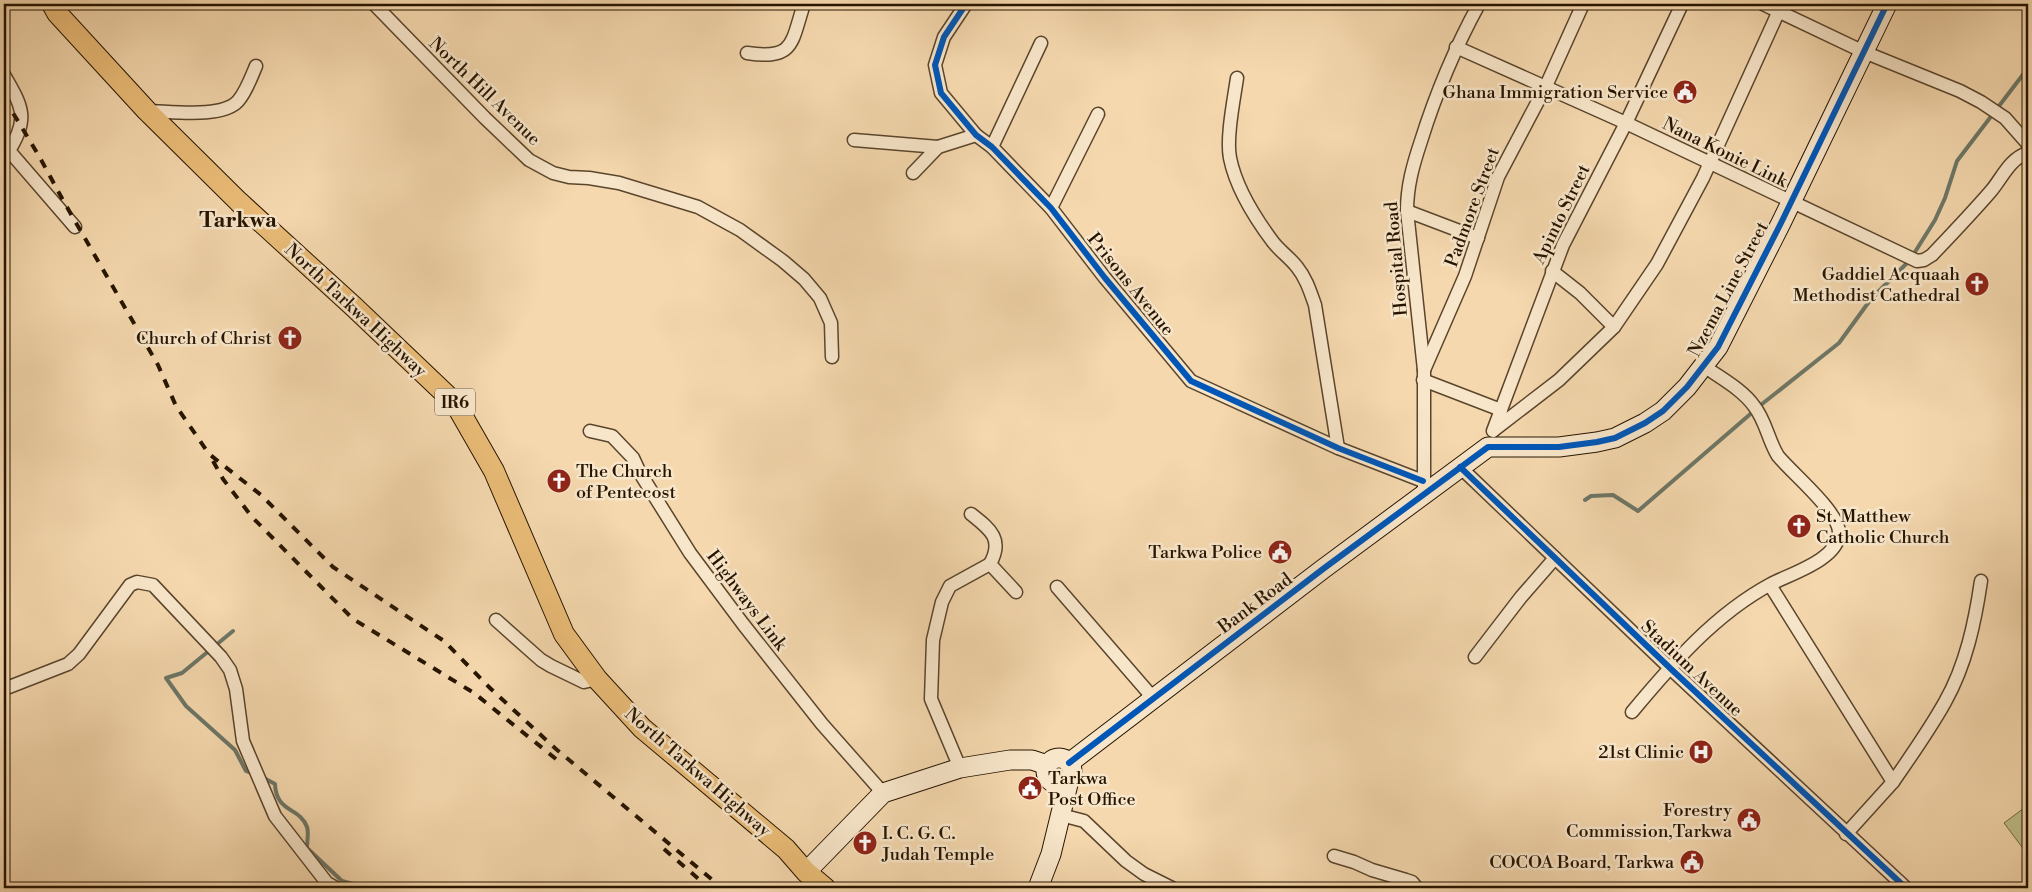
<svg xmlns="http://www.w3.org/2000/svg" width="2032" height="892" viewBox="0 0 2032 892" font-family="'Libre Bodoni',serif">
  <rect width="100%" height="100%" fill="#f5d8ae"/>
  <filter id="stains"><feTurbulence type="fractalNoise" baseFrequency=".004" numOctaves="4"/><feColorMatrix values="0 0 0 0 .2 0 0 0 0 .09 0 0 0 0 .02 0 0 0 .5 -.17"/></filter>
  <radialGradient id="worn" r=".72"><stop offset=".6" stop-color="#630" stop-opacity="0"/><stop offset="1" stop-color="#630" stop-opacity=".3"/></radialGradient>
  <path fill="#bfbe88" stroke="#726944" d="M 2028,805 L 2028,855 L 2004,823 Z"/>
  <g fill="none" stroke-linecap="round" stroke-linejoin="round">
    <g stroke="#6d7767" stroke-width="4">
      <path d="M 1585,500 L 1591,496 L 1613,495 L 1638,511 L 1762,404 L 1839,343 L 1871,299 L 1910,260 L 1935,220 L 1945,198 L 1957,161 L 2028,68"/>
      <path d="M 233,631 L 182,673 L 166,678 L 186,706 L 235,750 L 246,771 L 254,774"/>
      <path d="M 262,777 L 275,784 C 276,813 300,807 307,827 C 309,833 307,841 307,848 L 342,881 L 367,888"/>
    </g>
    <defs>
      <g id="street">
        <path d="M 374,4 L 485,118 L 529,160 L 553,173 L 569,177 L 589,178 L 619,183 L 698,207 L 740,230 L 783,261 L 804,279 L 820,298 L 831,323 L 832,357"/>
        <path d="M 966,4 L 944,37 L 935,65 L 941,93 L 976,135 L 992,147 L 1051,208 L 1105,278 L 1191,381 L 1338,448 L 1423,481"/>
        <path d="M 1763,4 L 1864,52 L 1960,91 L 1981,102 L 2005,118 L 2028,144"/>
        <path d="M 1456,47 L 1626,123 L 1917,261 L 1924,260 L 1932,255 C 1952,234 1972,213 1991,191 C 2002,178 2010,158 2028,153"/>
        <path d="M 747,53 C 795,60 791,43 804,4"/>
        <path d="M 4,75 C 22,106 30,119 8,152"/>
        <path d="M 1237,78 C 1234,99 1226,138 1230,158 C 1236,188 1255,218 1273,242 C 1280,251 1290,258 1297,267 C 1306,278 1310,291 1315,305 L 1338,448"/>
        <path d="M 147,111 C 169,111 222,119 238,101 C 246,92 251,78 256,66"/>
        <path d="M 854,140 L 938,147 L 976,135"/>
        <path d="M 4,145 L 75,227"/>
        <path d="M 992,147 L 1041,43"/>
        <path d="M 913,173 L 938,147"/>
        <path d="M 1051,208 L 1098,114"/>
        <path d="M 1407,211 L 1478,238"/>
        <path d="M 1552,271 L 1580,293 L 1614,327"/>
        <path d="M 1424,370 L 1465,276 L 1498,177 L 1546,86 L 1583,4"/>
        <path d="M 1423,380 L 1501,410"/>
        <path d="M 1494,430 L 1559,380 L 1614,327 L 1657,264 L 1703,178 L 1782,4"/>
        <path d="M 590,431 L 612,436 L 633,458 L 640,473 L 690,553 L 743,624 L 822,724 L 883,793"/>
        <path d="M 1493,431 L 1563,245 L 1626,123 L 1682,4"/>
        <path d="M 1460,467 L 1671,669 L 1906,888"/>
        <path d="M 1424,487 L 1424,370 L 1407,211 C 1407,186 1413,165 1421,141 C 1436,93 1455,48 1479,4"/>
        <path d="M 971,514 C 990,529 1004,539 990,564"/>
        <path d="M 1770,585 L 1893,782 L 1846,834"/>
        <path d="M 1057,587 L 1154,699"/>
        <path d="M 496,620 L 541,660 L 551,666 L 584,682 L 597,679"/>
        <path d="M 1475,657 L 1521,597 L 1555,558"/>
        <path d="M 4,689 L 68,664 L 79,654 L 130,585 L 137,582 L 153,585 L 221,657 L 230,670 L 236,689 L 243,741 L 275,816 L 327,883 L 336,888"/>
        <path d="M 1632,712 C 1672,664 1715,614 1771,584 C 1790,574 1840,559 1839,532 C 1838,511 1792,473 1778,456 C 1768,440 1766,421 1754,406 C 1742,389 1720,378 1704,366"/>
        <path d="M 960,768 L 931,699 L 933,640 L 942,602 L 950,586 L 990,564 L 1016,592"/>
        <path d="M 1893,782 C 1911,756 1930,729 1945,702 C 1966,665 1975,622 1981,581"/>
        <path d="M 1061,815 L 1084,821 L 1126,861 L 1144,874 L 1172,888"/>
        <path d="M 1334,856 L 1354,862 L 1372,870 L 1406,880 L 1412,882 L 1417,888"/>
      </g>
      <g id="secondary">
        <circle cx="1059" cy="771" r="13"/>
        <path d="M 1069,763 L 1323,569 L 1488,447 L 1559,447 L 1597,442 L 1615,438 L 1645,423 L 1663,411 L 1687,387 L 1718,347 L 1781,223 L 1887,4"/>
        <path d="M 806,872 L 883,793 L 960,768 L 1010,760 L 1032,760 L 1047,765"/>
        <path d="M 1038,888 L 1051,854 L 1069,780"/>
      </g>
      <path id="primary" d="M 52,4 L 57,13 L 147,111 L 239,202 L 353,306 L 455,403 L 494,471 L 564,634 L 597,679 L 642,728 L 786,849 L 806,872 L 825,888"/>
    </defs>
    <use href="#street" stroke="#5a452c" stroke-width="15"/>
    <use href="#secondary" stroke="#261400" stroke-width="21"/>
    <use href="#primary" stroke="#261400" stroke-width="22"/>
    <use href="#street" stroke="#f8e6ca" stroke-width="12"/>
    <use href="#secondary" stroke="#f8e6ca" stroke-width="19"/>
    <use href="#primary" stroke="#eabc77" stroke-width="20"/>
    <g stroke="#261400" stroke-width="4" stroke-dasharray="9 9" stroke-linecap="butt">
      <path d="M 4,98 L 39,156 L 64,202 L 158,365 L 176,406 L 209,454 L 261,495 L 333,567 L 444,641 L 491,689 L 556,749 L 722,888"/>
      <path d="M 213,461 L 223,479 L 252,517 L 353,619 L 474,693 L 561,763"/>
      <path d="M 664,849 L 709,888"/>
    </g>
    <defs>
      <g id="cycleway">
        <path d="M 966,4 L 944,37 L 935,65 L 941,93 L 976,135 L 992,147 L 1051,208 L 1105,278 L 1191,381 L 1338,448 L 1423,481"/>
        <path d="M 1460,467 L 1671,669 L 1906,888"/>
        <path d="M 1069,763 L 1323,569 L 1488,447 L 1559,447 L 1597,442 L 1615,438 L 1645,423 L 1663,411 L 1687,387 L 1718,347 L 1781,223 L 1887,4"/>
      </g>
    </defs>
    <use href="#cycleway" stroke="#f8e6ca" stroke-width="9"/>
    <use href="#cycleway" stroke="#0057b8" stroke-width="6"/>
  </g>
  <defs>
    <symbol id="civic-disc" viewBox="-11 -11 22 22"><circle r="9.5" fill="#8f2418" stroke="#f8e6ca"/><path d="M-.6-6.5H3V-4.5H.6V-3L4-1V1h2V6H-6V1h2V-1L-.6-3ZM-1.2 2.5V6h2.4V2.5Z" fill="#fff"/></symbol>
    <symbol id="church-disc" viewBox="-11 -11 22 22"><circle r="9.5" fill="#8f2418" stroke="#f8e6ca"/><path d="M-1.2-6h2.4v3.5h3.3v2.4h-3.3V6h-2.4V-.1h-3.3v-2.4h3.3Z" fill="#fff"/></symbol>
    <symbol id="hospital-disc" viewBox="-11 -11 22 22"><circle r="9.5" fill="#8f2418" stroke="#f8e6ca"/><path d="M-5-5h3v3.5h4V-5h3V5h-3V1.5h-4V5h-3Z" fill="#fff"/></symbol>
  </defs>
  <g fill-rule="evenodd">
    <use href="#civic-disc" x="1671" y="78" width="28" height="28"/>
    <use href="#church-disc" x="1963" y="270" width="28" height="28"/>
    <use href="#church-disc" x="276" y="324" width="28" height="28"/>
    <use href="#church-disc" x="545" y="467" width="28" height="28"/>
    <use href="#church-disc" x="1785" y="512" width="28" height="28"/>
    <use href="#civic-disc" x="1266" y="538" width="28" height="28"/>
    <use href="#hospital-disc" x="1687" y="738" width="28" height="28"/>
    <use href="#civic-disc" x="1016" y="774" width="28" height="28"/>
    <use href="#civic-disc" x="1735" y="806" width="28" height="28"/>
    <use href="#church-disc" x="851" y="829" width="28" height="28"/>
    <use href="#civic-disc" x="1678" y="848" width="28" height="28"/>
  </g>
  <g text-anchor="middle" stroke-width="5" stroke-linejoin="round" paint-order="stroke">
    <rect fill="#f8e6ca" stroke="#65533d" stroke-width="1" x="435" y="388.5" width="40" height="27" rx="4"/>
    <g font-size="16" font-weight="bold" fill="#261400">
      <text x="455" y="408">IR6</text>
    </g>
    <g font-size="18" fill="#261400" stroke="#f8e6ca">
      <text transform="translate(485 91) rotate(44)" y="6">North Hill Avenue</text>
      <text transform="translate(1725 152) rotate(26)" y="6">Nana Konie Link</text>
      <text transform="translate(1472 207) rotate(-70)" y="6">Padmore Street</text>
      <text transform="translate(1561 214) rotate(-64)" y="6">Apinto Street</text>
      <text transform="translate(1396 259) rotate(-95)" y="6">Hospital Road</text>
      <text transform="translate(1131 284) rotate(51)" y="6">Prisons Avenue</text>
      <text transform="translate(1728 289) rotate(-62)" y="6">Nzema Line Street</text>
      <text transform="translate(356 310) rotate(43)" y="6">North Tarkwa Highway</text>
      <text transform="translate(747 600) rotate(53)" y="6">Highways Link</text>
      <text transform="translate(1255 603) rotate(-37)" y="6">Bank Road</text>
      <text transform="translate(1692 668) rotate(43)" y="6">Stadium Avenue</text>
      <text transform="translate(698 772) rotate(41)" y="6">North Tarkwa Highway</text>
    </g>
    <g font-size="18" fill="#261400" stroke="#f8e6ca" text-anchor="end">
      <text x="1668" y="98">Ghana Immigration Service</text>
      <text x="1960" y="280">Gaddiel Acquaah<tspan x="1960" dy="21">Methodist Cathedral</tspan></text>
      <text x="272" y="344">Church of Christ</text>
      <text x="576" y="477" text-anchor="start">The Church<tspan x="576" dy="21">of Pentecost</tspan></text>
      <text x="1816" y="522" text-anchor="start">St. Matthew<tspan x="1816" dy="21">Catholic Church</tspan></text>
      <text x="1262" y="558">Tarkwa Police</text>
      <text x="1684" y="758">21st Clinic</text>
      <text x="1048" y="784" text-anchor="start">Tarkwa<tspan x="1048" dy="21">Post Office</tspan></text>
      <text x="1732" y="816">Forestry<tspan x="1732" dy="21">Commission,Tarkwa</tspan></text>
      <text x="882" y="839" text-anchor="start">I. C. G. C.<tspan x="882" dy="21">Judah Temple</tspan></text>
      <text x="1674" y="868">COCOA Board, Tarkwa</text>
    </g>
    <g font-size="22" font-weight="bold" fill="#261400" stroke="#f8e6ca">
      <text x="238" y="227">Tarkwa</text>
    </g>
  </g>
  <rect width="2032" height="892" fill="none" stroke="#f5d8ae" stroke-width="20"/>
  <rect x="5" y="5" width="2022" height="882" fill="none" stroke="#261400" stroke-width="2.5"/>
  <rect x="10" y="10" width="2012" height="872" fill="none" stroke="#261400"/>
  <rect width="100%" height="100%" filter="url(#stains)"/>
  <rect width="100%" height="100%" fill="url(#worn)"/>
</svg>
